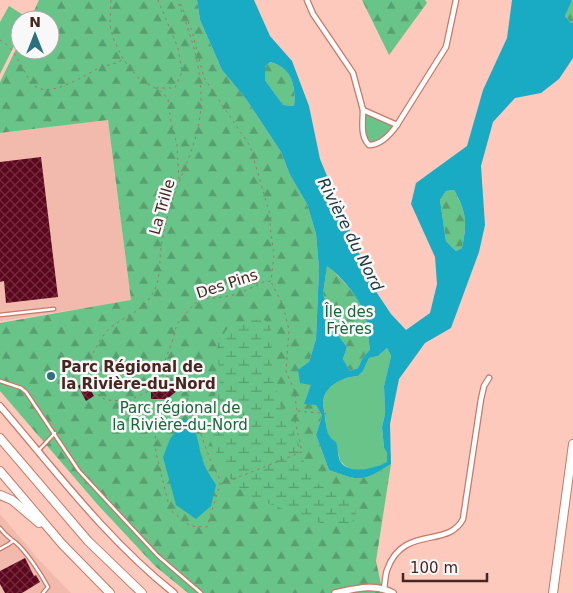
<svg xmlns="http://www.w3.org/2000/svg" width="573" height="593" viewBox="0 0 573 593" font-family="'DejaVu Sans',sans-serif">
  <defs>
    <pattern id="forest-firs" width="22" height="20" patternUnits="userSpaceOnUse" patternTransform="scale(1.25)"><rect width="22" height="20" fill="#68c489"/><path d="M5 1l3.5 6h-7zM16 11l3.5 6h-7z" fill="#579f6f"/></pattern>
    <pattern id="wetland-marsh" width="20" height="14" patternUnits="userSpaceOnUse" patternTransform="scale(1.25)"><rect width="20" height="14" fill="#68c489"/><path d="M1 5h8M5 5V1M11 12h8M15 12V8" fill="none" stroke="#579f6f"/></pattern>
    <pattern id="building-cross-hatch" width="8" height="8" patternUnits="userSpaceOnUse" patternTransform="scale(1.25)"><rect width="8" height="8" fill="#5c071e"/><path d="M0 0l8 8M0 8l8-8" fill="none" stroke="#722c3e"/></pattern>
  </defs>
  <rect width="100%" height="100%" fill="#fdc9bd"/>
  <g fill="#f2baad">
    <path d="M 108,120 L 131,301 L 0,321 L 0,133 Z"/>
    <path d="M 0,514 L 39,560 L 71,593 L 0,593 Z"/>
  </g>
  <g fill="url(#forest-firs)">
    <path d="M 39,0 L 197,0 L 200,20 L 222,70 L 246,99 L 281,152 L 290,175 L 307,204 L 316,234 L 319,269 L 316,339 L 309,362 L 311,385 L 316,405 L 322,416 L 316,435 L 329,470 C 361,482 362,482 391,464 L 376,561 L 383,593 L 188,593 L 155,566 L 98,505 L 0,391 L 0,323 L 131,300 L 108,120 L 0,133 L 0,82 L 20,41 L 20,50 L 50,50 L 50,20 L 30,20 Z"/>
    <path d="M 362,0 L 425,0 L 427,3 L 389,55 Z"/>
    <path d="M 573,0 L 573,22 L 571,23 L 565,16 L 570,2 Z"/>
    <path d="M 270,62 C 293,69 295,84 294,106 L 283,105 L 265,80 L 265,67 Z"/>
    <path d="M 454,190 C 467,215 467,221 462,248 L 456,251 L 446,241 L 440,200 L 446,191 Z"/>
    <path d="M 327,265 C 341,279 359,295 365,315 C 368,325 368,338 370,349 L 362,359 L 358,368 L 350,371 L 343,359 L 347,347 L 334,330 L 323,294 Z"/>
  </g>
  <path fill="url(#wetland-marsh)" d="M 263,319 L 271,326 L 272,370 L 279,400 L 292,426 L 300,453 L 312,480 L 355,506 L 356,514 L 354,520 L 347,524 L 323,524 L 254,498 L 232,482 L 209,439 L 206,419 L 220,383 L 217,344 L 229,326 L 245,321 Z"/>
  <g fill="#68c489">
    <path d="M 9,6 L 28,18 L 27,20 L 20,20 L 20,34 L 0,74 L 0,22 Z"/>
    <path d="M 363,110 L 397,125 L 376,145 L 365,141 Z"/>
    <path d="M 387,348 L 391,356 L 384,386 L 385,414 L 382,427 L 384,448 L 387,453 L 388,462 C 377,467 362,473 350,469 C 347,468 343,463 340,461 C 338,445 332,445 327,433 C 326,428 326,422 325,417 C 325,412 323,407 323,402 C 326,384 343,377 358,376 L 363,371 L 369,358 L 378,356 Z"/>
  </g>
  <g fill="#1aabc4" fill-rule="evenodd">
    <path d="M 197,0 L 254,0 L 270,36 L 292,61 L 309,106 L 320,159 L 373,287 L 391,314 L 406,330 L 430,313 L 437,284 L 435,257 L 411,204 L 416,183 L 467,146 L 483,90 L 507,38 L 512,0 L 572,0 L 565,16 L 571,23 L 573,22 L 573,58 L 559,79 L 541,93 L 515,98 L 493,122 L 481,166 L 485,225 L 479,252 L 451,328 L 425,343 L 399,379 L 390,424 L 391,464 C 362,482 361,482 329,470 L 316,435 L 322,416 L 316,405 L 304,404 L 311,385 L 300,383 L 298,370 L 309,362 L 316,339 L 319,269 L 316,234 L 307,204 L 290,175 L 281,152 L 246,99 L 222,70 L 200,20 ZM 270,62 C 292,68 296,85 294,106 L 283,105 L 265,80 L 265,67 ZM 454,190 C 467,213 467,223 462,248 L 456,251 L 446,241 L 440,200 L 446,191 ZM 327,266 C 341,276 359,297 365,315 C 368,325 368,338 370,349 L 362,359 L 358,368 L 350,371 L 343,359 L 347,347 L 334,330 L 323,294 ZM 387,348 L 391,356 L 384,386 L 385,414 L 382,427 L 384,448 L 387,453 L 387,462 C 376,468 349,476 340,461 C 338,457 338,447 336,442 C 326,436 327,429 325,418 C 325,413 323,407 323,402 C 325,385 343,377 358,376 L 363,371 L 369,358 L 378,356 Z"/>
    <path d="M 185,418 C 200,432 197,444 203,461 C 205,469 212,478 216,485 L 211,506 L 196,519 L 176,505 L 163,457 L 170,439 Z"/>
  </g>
  <g fill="url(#building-cross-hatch)">
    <path d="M 41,157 L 58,297 L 6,303 L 4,281 L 0,282 L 0,162 Z"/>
    <path d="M 86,381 L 94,396 L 86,401 L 78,386 Z"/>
    <path d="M 174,385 L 178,390 L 167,399 L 151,399 L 151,392 L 166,391 Z"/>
    <path d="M 25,558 L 34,576 L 36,575 L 40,582 L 22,593 L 5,593 L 0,584 L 0,571 Z"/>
  </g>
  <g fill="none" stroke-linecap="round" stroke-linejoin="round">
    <defs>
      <g id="service">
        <path d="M 0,315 L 54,309"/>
        <path d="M 0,381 L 21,388 L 26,392 L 79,471 L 158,556 L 201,593"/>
        <path d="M 39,450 L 55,433"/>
        <path d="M 0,528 C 6,536 7,536 15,542 C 26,551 41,574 48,587 L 43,593"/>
        <path d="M 0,549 L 9,544 L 13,541"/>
      </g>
      <g id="minor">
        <path d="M 307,0 L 313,14 L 353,73 L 363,110 L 397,125 L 446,47 L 456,0"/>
        <path d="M 363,110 C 363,122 360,136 369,145 C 381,145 390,135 397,125"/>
        <path d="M 384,589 C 385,583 385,576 387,570 C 403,524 448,549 463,519 L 481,399 L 484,386 L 489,378"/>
      </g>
      <g id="tertiary">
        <path d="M 0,406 C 55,470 107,540 174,593"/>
        <path d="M 335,593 C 355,589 374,583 393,593"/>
      </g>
      <g id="motorway">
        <path d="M 0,438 L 88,541 L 142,593"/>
        <path d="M 0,471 L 62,544 L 110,593"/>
        <path d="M 0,495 L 12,500 L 39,523"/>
        <path d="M 553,593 L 573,444"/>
      </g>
    </defs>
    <use href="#service" stroke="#c87866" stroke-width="5"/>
    <use href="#minor" stroke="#c87866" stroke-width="7"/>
    <use href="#tertiary" stroke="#c87866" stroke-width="8"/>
    <use href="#motorway" stroke="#c87866" stroke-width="10"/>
    <g stroke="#a0766c" stroke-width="1" stroke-dasharray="2.5 4" stroke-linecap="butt">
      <path d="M 111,0 L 110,25 L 113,38 L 123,59 L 139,79 L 162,92 L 168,99 L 171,122 L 177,145 L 179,180"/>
      <path d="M 0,40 C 16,49 21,68 31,82 C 44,102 82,77 97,69 C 105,65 114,65 122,60"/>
      <path d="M 156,88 L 175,88 L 182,72 L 178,48 L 158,0"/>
      <path d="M 78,374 L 83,372 L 90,378 L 98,395 L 106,400 L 128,401 L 151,390 L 160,374 L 172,342 L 177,324 L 194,304 L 202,299 L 223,297 L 238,294 L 264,282 L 271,281 L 274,256 L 270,226 L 271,218 L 250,146 L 204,78 L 192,31 L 179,0"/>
      <path d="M 62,386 C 73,377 83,369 91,356 C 97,347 101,336 110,328 C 126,315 141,313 153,293 C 161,280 159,263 161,248 C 162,238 165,228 167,218 C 174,190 188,164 196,136 C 209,90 195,43 177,0"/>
      <path d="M 128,401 L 155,430 L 156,453 L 170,510 L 190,526 L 207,527 L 220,484 L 219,478 L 210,459 L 183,386 L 177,379 L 161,375"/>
      <path d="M 298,411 L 330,414"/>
      <path d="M 221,484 L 302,452 L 295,420 L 297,411 L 294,390 L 286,371 L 289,330 L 283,305 L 271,282"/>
    </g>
    <use href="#service" stroke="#fff" stroke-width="2.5"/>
    <use href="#minor" stroke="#fff" stroke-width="4.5"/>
    <use href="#tertiary" stroke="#fff" stroke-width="5.5"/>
    <use href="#motorway" stroke="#fff" stroke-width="8"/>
  </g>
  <circle fill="#2c7180" stroke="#f8f8f8" stroke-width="2" cx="51" cy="376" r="5"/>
  <g text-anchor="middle" stroke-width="5" stroke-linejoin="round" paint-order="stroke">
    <g font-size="15" fill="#47261f" stroke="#f8f8f8">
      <text transform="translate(162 207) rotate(-74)" y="5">La Trille</text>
      <text transform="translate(227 284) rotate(-18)" y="5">Des Pins</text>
    </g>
    <g font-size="15" fill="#17673a" stroke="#f8f8f8">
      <text x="349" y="317">Île des<tspan x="349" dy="17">Frères</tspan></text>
      <text x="180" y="413">Parc régional de<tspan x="180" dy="17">la Rivière-du-Nord</tspan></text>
    </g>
    <g font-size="15" font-weight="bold" fill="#47261f" stroke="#f8f8f8" text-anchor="start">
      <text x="61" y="372">Parc Régional de<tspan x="61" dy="17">la Rivière-du-Nord</tspan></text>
    </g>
    <g font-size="16" font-style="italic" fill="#1b373d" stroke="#f8f8f8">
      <text transform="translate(351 234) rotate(63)" y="6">Rivière du Nord</text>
    </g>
  </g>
  <g transform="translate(35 35)"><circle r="24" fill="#f8f8f8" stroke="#b1a4a1"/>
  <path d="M0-4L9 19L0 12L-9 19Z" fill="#2c7180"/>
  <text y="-8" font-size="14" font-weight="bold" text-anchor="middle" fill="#47261f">N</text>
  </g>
  <path d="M403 573v8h84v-8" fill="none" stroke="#47261f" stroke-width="2.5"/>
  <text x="410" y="573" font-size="15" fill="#47261f" stroke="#f8f8f8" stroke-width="4" paint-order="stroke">100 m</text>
</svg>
